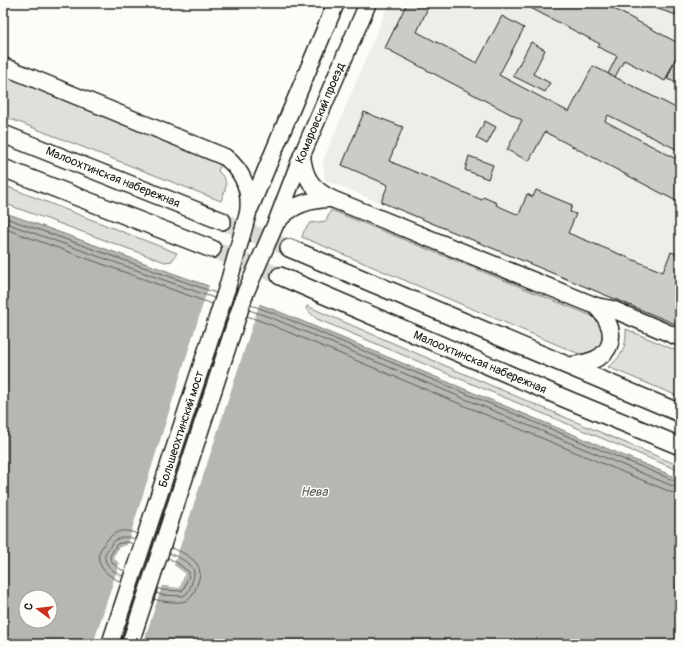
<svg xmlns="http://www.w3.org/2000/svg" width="683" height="647" viewBox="0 0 683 647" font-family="Pangolin,sans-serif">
  <rect width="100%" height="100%" fill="#fdfcf7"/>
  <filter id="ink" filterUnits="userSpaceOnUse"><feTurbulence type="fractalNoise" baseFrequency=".025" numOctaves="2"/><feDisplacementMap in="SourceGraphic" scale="8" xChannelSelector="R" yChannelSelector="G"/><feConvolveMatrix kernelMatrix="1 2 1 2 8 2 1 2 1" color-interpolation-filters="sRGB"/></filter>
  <g filter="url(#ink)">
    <path fill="#eeede9" d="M 389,3 L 680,3 L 680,327 L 325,180 L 323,161 Z"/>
    <g fill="#e0dfdb" stroke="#7e7e7c">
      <path d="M 3,72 L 64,97 L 63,100 L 221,164 L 218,171 C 230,182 226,187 221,201 L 3,116 Z"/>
      <path d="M 3,185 L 177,253 L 172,261 L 165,262 L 3,203 Z"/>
      <path d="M 331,210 L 592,316 C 602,324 608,335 600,346 C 598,350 594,352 590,353 C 586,354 582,354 577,353 L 302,237 L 304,231 L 310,223 L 326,221 Z"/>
      <path d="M 307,306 L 548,410 L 680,466 L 680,471 L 317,319 L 306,309 Z"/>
      <path d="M 626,329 L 680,352 L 680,397 L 608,367 C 622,358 627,345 626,329 Z"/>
    </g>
    <path fill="#b7b6b2" stroke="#797876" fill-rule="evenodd" d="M 3,212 L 275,310 L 680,479 L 680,644 L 3,644 ZM 127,546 L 174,565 L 185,573 L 180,587 L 162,586 L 119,564 L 113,557 L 119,547 ZM 26,597 L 50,597 L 50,621 L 26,621 Z"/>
    <path fill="#fdfcf7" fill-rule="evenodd" d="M 209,285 L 260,302 L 174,565 L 185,573 L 180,588 L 162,586 L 143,644 L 93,644 L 119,564 L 113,557 L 119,547 L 127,545 ZM 126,548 L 173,567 L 183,574 L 179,585 L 163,584 L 121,562 L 116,557 L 120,549 Z"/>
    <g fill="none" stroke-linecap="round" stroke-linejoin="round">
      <g stroke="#5a5a58" stroke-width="1">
        <path d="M 3,217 L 216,293"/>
        <path d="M 3,222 L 214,298"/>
        <path d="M 3,228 L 212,304"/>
        <path d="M 251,305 L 273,313 L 680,483"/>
        <path d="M 249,310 L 272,318 L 675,487 L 680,488"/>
        <path d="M 247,316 L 269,324 L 673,493 L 680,494"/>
        <path d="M 124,571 C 118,568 110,563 110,556 L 117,544 L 127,542 L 133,544"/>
        <path d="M 123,576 C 116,573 107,568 105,559 C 104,555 106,551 109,548 C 115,537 124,535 135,539"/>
        <path d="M 121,582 C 113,578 104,573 100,564 C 97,557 99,551 103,546 C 111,532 122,527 137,534"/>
        <path d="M 158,588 L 162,590 L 182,591 L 184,588 L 189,575 L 189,572 L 176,562 L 168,558"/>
        <path d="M 156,593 L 162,595 L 183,596 C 189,593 190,588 192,582 C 193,579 194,576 194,573 C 194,563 177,557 169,553"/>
        <path d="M 154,599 C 159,601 164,601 170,602 C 189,603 192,600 198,582 C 200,576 201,570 197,564 C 191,556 180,551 171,548"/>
      </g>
    </g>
    <g fill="#cccbc8" stroke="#1c1c1c">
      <path d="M 407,3 L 430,3 L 417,32 L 477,63 L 502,16 L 524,28 L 499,75 L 569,112 L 593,66 L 680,110 L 680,151 L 608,115 L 605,121 L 680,161 L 680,203 L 545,132 L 529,161 L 507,150 L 522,120 L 385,48 Z"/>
      <path d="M 521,3 L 603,3 L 680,44 L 680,48 L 665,81 L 624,60 L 615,77 L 608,74 L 617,56 L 598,47 L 600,44 Z"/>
      <path d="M 649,3 L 680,3 L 680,16 L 648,6 Z"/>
      <path d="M 531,42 L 545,50 L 533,74 L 550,83 L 545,92 L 513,76 Z"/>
      <path d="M 680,48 L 680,84 L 667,79 Z"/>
      <path d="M 364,112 L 403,127 L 389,161 L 482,200 L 483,197 L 497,203 L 496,205 L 519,215 L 527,194 L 533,197 L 536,190 L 572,205 L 570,212 L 576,214 L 568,233 L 663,272 L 671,252 L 679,255 L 680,252 L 680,326 L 381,202 L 388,185 L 342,165 Z"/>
      <path d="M 485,121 L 496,127 L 487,144 L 476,138 Z"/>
      <path d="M 469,156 L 493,165 L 488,179 L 465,170 Z"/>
    </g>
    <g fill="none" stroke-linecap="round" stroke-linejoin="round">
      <g stroke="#dbdad6" stroke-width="17" stroke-dasharray="17 8" stroke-linecap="butt">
        <path d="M 222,221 L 289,248"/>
        <path d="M 212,249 L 280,276"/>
      </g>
      <defs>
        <g id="secondary">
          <path d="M 3,66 L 225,157 C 243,171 251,191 248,213"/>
          <path d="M 302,155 C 304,178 312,189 332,199 L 596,306 C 600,311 605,316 607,321 C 611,328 612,335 610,343 C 605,361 584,363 568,366"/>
          <path d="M 250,208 L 336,3"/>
          <path d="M 278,221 C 292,204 311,199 332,199"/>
          <path d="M 276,223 L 302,155 L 368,3"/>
          <path d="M 596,306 L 612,309 L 680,338"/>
          <path d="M 110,644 L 227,288"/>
          <path d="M 130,644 L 245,294"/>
        </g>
        <g id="primary">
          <path d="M 3,134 L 222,221"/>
          <path d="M 3,168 L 212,249"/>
          <path d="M 289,248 L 680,413"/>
          <path d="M 280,276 L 566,399 L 680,446"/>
        </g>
      </defs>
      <use href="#secondary" stroke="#1c1c1c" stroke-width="19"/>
      <use href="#primary" stroke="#1c1c1c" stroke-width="20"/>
      <use href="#secondary" stroke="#fdfcf7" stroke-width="16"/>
      <use href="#primary" stroke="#fdfcf7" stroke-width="17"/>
      <defs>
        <g id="secondary-bridge">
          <path d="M 227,288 L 248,213"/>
          <path d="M 245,294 L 276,223"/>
        </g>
      </defs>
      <use href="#secondary-bridge" stroke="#1c1c1c" stroke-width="19" stroke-linecap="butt"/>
      <use href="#secondary-bridge" stroke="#fdfcf7" stroke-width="16"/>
    </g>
  </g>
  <g text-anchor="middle" stroke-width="3" stroke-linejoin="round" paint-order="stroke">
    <g font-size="12" fill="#1c1c1c" stroke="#fdfcf7">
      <text transform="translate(320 113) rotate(-67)" y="4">Комаровский проезд</text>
      <text transform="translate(113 177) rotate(22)" y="4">Малоохтинская набережная</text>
      <text transform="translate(480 362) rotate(23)" y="4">Малоохтинская набережная</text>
      <text transform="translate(181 429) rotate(-72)" y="4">Большеохтинский мост</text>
    </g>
    <g font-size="13" font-style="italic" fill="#5a5a58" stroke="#fdfcf7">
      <text x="314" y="496">Нева</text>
    </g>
  </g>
  <rect width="683" height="647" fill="none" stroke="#fdfcf7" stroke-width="16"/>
  <rect x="8" y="8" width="667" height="631" fill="none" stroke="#1c1c1c" stroke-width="1.5" filter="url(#ink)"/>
  <g transform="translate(38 609) rotate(285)"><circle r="19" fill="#fdfcf7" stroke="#a3a29f"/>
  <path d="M0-3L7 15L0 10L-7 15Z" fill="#c8321e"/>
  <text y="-6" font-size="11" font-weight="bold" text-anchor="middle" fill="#1c1c1c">С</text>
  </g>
</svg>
